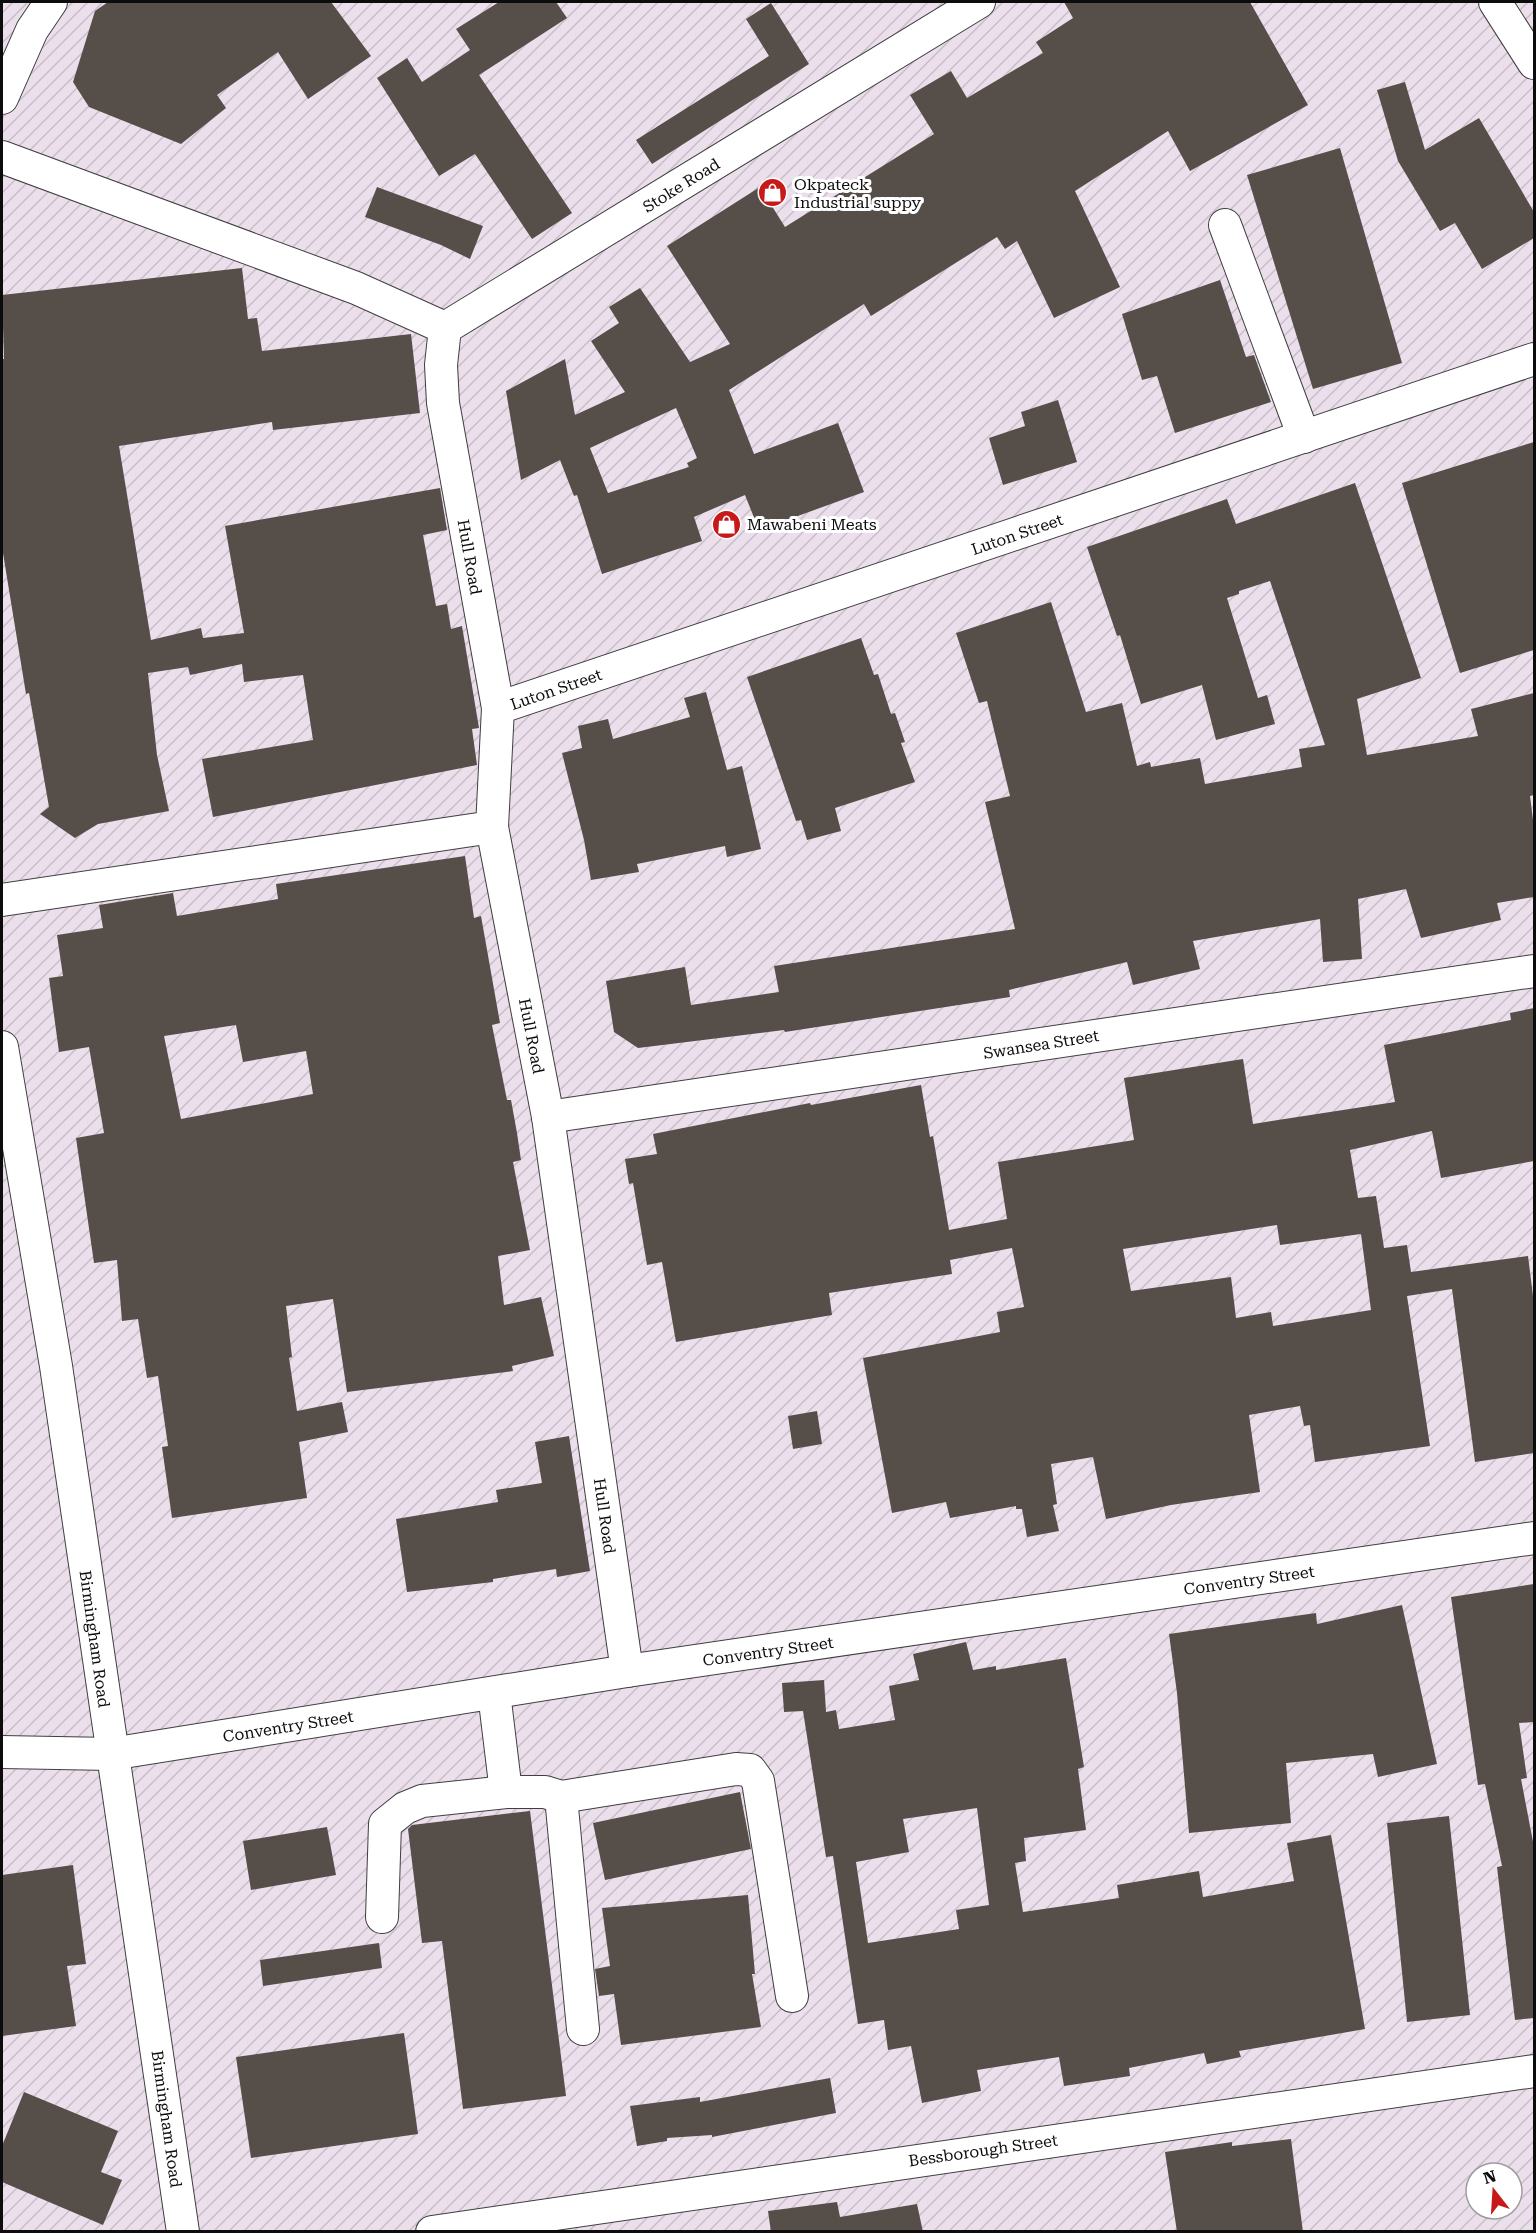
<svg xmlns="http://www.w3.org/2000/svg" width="1536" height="2233" viewBox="0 0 1536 2233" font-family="'Roboto Serif',serif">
  <defs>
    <pattern id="industrial-furrows" width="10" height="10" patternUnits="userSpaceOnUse" patternTransform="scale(1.5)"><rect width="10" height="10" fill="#ebdfec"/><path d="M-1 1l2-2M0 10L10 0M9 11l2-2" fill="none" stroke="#c8bec9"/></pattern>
  </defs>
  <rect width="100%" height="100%" fill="#fffceb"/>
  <path fill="url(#industrial-furrows)" fill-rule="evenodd" d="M 2,2 L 1534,2 L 1534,2231 L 2,2232 ZM 1476,2173 L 1512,2173 L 1512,2209 L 1476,2209 Z"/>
  <g fill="#564e48" fill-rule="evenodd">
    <path d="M 108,2 L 331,2 L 371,56 L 308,99 L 278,52 L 217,95 L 226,108 L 181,144 L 89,107 L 73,82 L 95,11 Z"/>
    <path d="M 499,2 L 556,2 L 567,18 L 479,75 L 572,213 L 532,239 L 475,154 L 439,176 L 377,78 L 407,58 L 422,82 L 470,50 L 456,29 Z"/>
    <path d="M 1064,2 L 1250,2 L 1308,105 L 1190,171 L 1168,131 L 1075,191 L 1120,287 L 1054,318 L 1017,241 L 1005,249 L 997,237 L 871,316 L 864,304 L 729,390 L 754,454 L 838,423 L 864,492 L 759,530 L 745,495 L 694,517 L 702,541 L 602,574 L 577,495 L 574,496 L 560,460 L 521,480 L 506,391 L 565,359 L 575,415 L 625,392 L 591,341 L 619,323 L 609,307 L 640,288 L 690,362 L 730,344 L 667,246 L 760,187 L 785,227 L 934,134 L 910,95 L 951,71 L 967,98 L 1043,53 L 1036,42 L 1073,18 ZM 676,408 L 697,458 L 687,463 L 689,467 L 608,493 L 590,448 Z"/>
    <path d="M 771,3 L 809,64 L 652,164 L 636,140 L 769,56 L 746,19 Z"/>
    <path d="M 1405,82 L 1425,150 L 1479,118 L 1534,212 L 1534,238 L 1482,269 L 1455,223 L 1440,231 L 1398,161 L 1377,90 Z"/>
    <path d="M 1340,148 L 1402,363 L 1313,389 L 1247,175 Z"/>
    <path d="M 377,187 L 483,226 L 470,259 L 441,245 L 365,217 Z"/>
    <path d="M 242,268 L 248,319 L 257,318 L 262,351 L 411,334 L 420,413 L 273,430 L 272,422 L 119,446 L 151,640 L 201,628 L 203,638 L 244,633 L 225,526 L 440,488 L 447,530 L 423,535 L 436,606 L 447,604 L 451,629 L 462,626 L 479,728 L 472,729 L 477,765 L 213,817 L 202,759 L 313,740 L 303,675 L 244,682 L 242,664 L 190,675 L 188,667 L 148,673 L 157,755 L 169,811 L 98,824 L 75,838 L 40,814 L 49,807 L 29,693 L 26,694 L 2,547 L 2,359 L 4,359 L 2,295 Z"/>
    <path d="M 1220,280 L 1246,357 L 1254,355 L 1271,402 L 1175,433 L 1157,376 L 1142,380 L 1122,314 Z"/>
    <path d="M 1058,400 L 1077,462 L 1003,485 L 989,438 L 1025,426 L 1021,412 Z"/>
    <path d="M 1534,442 L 1534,650 L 1460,673 L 1402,483 Z"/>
    <path d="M 1355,483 L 1421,678 L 1357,699 L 1367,755 L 1478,736 L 1471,709 L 1534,693 L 1534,795 L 1530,796 L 1534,828 L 1534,897 L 1497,903 L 1501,920 L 1421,938 L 1406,889 L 1358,899 L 1362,959 L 1323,962 L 1320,919 L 1193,941 L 1200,969 L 1133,985 L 1127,962 L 1009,990 L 1010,997 L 785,1032 L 784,1030 L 638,1048 L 614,1032 L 606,981 L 685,967 L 691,1005 L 779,992 L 774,966 L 1015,929 L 985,802 L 1010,796 L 987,701 L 979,703 L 956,633 L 1051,602 L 1086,712 L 1122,703 L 1137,766 L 1150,762 L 1151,767 L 1200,758 L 1205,784 L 1302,767 L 1299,749 L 1325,745 L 1270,581 L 1239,591 L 1239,594 L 1227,598 L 1258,698 L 1267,695 L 1275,724 L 1216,740 L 1202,685 L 1141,704 L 1120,635 L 1117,636 L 1087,547 L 1227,499 L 1236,524 Z"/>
    <path d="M 861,638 L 874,675 L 878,674 L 891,714 L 895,713 L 905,742 L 901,743 L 915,782 L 835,808 L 841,831 L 807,840 L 801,820 L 796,821 L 747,677 Z"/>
    <path d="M 706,692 L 727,770 L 742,766 L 761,849 L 727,857 L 725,846 L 637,864 L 639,872 L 591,880 L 584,840 L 562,753 L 582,748 L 578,726 L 608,719 L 613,739 L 690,717 L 684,698 Z"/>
    <path d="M 465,856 L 474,918 L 481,916 L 500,1023 L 492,1025 L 507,1100 L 511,1100 L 517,1133 L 521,1160 L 513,1162 L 530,1250 L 498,1256 L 504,1305 L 541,1297 L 554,1356 L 512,1366 L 513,1371 L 347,1392 L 333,1299 L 286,1306 L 292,1357 L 289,1358 L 297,1411 L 342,1402 L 348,1432 L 299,1442 L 307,1498 L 172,1518 L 162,1447 L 168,1446 L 158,1376 L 147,1378 L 138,1319 L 122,1321 L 117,1260 L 94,1263 L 76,1138 L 104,1133 L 89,1047 L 59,1052 L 49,978 L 63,976 L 57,935 L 103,928 L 99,905 L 173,893 L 177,916 L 278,899 L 276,884 ZM 236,1025 L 243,1062 L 306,1051 L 313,1094 L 181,1119 L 164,1036 Z"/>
    <path d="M 1534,1008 L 1534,1161 L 1441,1178 L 1432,1131 L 1350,1150 L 1358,1198 L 1376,1196 L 1384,1248 L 1407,1245 L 1411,1272 L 1528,1256 L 1534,1304 L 1534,1453 L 1475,1462 L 1452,1289 L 1407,1296 L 1430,1446 L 1315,1462 L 1310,1425 L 1304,1426 L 1300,1406 L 1249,1415 L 1260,1492 L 1171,1505 L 1106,1519 L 1093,1457 L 1051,1464 L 1057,1504 L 1053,1505 L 1059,1531 L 1027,1537 L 1022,1509 L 1016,1509 L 1016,1506 L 950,1518 L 946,1502 L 892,1513 L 863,1358 L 1000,1332 L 997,1312 L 1024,1307 L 1012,1248 L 950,1260 L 952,1274 L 829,1293 L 832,1315 L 676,1342 L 662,1262 L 647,1265 L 633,1183 L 629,1184 L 625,1159 L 657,1154 L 653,1134 L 810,1103 L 811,1105 L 921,1085 L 930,1137 L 933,1136 L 949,1230 L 1007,1219 L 998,1162 L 1134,1140 L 1124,1078 L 1243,1059 L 1253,1124 L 1395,1102 L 1384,1045 L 1511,1020 L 1510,1013 ZM 1277,1225 L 1280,1245 L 1361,1234 L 1371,1310 L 1273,1326 L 1271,1312 L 1236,1318 L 1231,1277 L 1131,1291 L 1123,1249 Z"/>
    <path d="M 817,1411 L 822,1444 L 793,1449 L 788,1416 Z"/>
    <path d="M 569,1436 L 590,1571 L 557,1577 L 556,1569 L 493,1579 L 493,1582 L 407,1592 L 396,1519 L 498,1502 L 496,1490 L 542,1483 L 535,1442 Z"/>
    <path d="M 1534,1584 L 1534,1722 L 1519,1723 L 1527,1778 L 1521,1779 L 1534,1847 L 1534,2018 L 1515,2020 L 1497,1867 L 1502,1866 L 1485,1784 L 1478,1785 L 1451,1597 Z"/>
    <path d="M 1402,1605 L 1437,1764 L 1378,1777 L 1373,1754 L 1286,1763 L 1291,1823 L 1189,1833 L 1177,1693 L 1169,1634 L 1316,1613 L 1317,1624 Z"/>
    <path d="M 966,1642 L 973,1670 L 996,1666 L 996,1670 L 1066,1658 L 1084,1767 L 1078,1769 L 1086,1830 L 1024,1838 L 1026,1861 L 1015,1863 L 1023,1912 L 1119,1898 L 1117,1885 L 1199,1871 L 1203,1897 L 1294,1881 L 1287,1843 L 1331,1835 L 1365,2029 L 1239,2051 L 1241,2057 L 1207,2064 L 1204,2053 L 1129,2068 L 1130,2076 L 1064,2086 L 1059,2057 L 977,2070 L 981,2091 L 922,2103 L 911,2046 L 888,2050 L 884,2020 L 858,2024 L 833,1856 L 826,1857 L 803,1711 L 784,1712 L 782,1683 L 824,1680 L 826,1712 L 836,1710 L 839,1729 L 895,1720 L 889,1686 L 919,1680 L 913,1654 ZM 977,1808 L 989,1905 L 956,1910 L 959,1929 L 868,1943 L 856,1862 L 909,1852 L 903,1819 Z"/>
    <path d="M 740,1792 L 751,1849 L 605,1880 L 593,1823 Z"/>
    <path d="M 530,1811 L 566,2096 L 463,2109 L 442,1941 L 422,1943 L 408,1829 L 412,1825 Z"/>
    <path d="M 1449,1816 L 1470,2015 L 1407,2022 L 1387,1823 Z"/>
    <path d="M 327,1827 L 336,1875 L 251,1890 L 243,1841 Z"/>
    <path d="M 73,1865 L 86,1964 L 67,1966 L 76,2026 L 2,2036 L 2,1875 Z"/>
    <path d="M 748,1895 L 755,1974 L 752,1974 L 761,2027 L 621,2045 L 614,1994 L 599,1996 L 595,1969 L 610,1966 L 602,1908 Z"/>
    <path d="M 379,1943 L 382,1968 L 263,1986 L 260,1960 Z"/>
    <path d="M 404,2033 L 418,2134 L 251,2158 L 236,2057 Z"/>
    <path d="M 830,2078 L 836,2113 L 712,2137 L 712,2135 L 667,2138 L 667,2141 L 637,2146 L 630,2106 L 700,2097 L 700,2102 Z"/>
    <path d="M 24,2092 L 118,2131 L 101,2172 L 122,2180 L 103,2225 L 2,2182 L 2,2146 Z"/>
    <path d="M 1291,2139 L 1303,2232 L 1177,2232 L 1165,2152 L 1232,2142 L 1232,2146 Z"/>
    <path d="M 837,2202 L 840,2217 L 917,2204 L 923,2232 L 771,2232 L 768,2211 Z"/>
  </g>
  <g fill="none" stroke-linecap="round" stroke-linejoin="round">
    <defs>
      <g id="minor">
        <path d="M 1495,2 L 1534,63"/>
        <path d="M 2,98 L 32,30 L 51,2"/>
        <path d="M 2,157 L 356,288 L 445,328"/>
        <path d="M 1225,225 L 1304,437"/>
        <path d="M 498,708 L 1534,359"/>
        <path d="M 2,900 L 492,827"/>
        <path d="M 2,1047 L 56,1366 L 183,2232"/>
        <path d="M 548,1117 L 1534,971"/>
        <path d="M 627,1671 L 548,1117 L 492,827 L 498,708 L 443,403 L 441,365 L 445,328 L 979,2"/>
        <path d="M 494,1693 L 506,1792 L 545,1792 L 561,1797 L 583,2029"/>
        <path d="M 2,1752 L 111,1754 L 627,1671 L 1534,1538"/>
        <path d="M 561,1797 L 736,1769 L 750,1770 L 758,1781 L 792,1996"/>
        <path d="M 382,1917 L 385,1824 L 405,1808 L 422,1801 L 506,1792"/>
        <path d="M 432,2232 L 1534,2071"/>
      </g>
    </defs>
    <use href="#minor" stroke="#3f3f3f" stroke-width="34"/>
    <use href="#minor" stroke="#fff" stroke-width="32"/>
  </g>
  <defs>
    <symbol id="shop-disc" viewBox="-11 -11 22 22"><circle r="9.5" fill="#c7191a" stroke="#fff"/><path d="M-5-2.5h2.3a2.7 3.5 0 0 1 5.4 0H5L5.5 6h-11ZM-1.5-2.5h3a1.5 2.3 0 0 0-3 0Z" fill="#fff"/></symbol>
  </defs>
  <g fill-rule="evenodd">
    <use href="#shop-disc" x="756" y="176" width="33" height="33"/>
    <use href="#shop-disc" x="710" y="508" width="33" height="33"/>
  </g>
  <g text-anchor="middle" stroke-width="6" stroke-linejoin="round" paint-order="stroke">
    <g font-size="16" fill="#0c0c0c" stroke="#fff" text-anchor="start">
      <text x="794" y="190">Okpateck<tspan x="794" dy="18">Industrial suppy</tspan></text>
      <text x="747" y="530">Mawabeni Meats</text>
    </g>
    <g font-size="16" fill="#0c0c0c" stroke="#fff">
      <text transform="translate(681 185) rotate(-32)" y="6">Stoke Road</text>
      <text transform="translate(1017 534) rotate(-19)" y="6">Luton Street</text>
      <text transform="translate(470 557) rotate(80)" y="6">Hull Road</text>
      <text transform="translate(556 689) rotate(-19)" y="6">Luton Street</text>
      <text transform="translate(532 1036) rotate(79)" y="6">Hull Road</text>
      <text transform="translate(1041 1044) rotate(-9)" y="6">Swansea Street</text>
      <text transform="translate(605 1516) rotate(82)" y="6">Hull Road</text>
      <text transform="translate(1249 1580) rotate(-8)" y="6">Conventry Street</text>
      <text transform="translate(95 1639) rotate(82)" y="6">Birmingham Road</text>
      <text transform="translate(768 1651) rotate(-8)" y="6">Conventry Street</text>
      <text transform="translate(288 1726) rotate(-9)" y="6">Conventry Street</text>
      <text transform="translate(167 2119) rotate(82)" y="6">Birmingham Road</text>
      <text transform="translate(983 2150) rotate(-8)" y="6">Bessborough Street</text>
    </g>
  </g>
  <rect width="1536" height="2233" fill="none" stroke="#0c0c0c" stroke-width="6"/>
  <g transform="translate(1494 2191) rotate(343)"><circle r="28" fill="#ffffff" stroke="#9e9e9e" stroke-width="1.5"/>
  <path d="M0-4.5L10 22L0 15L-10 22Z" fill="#c7191a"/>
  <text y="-9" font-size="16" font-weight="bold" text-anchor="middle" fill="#0c0c0c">N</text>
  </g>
</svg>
